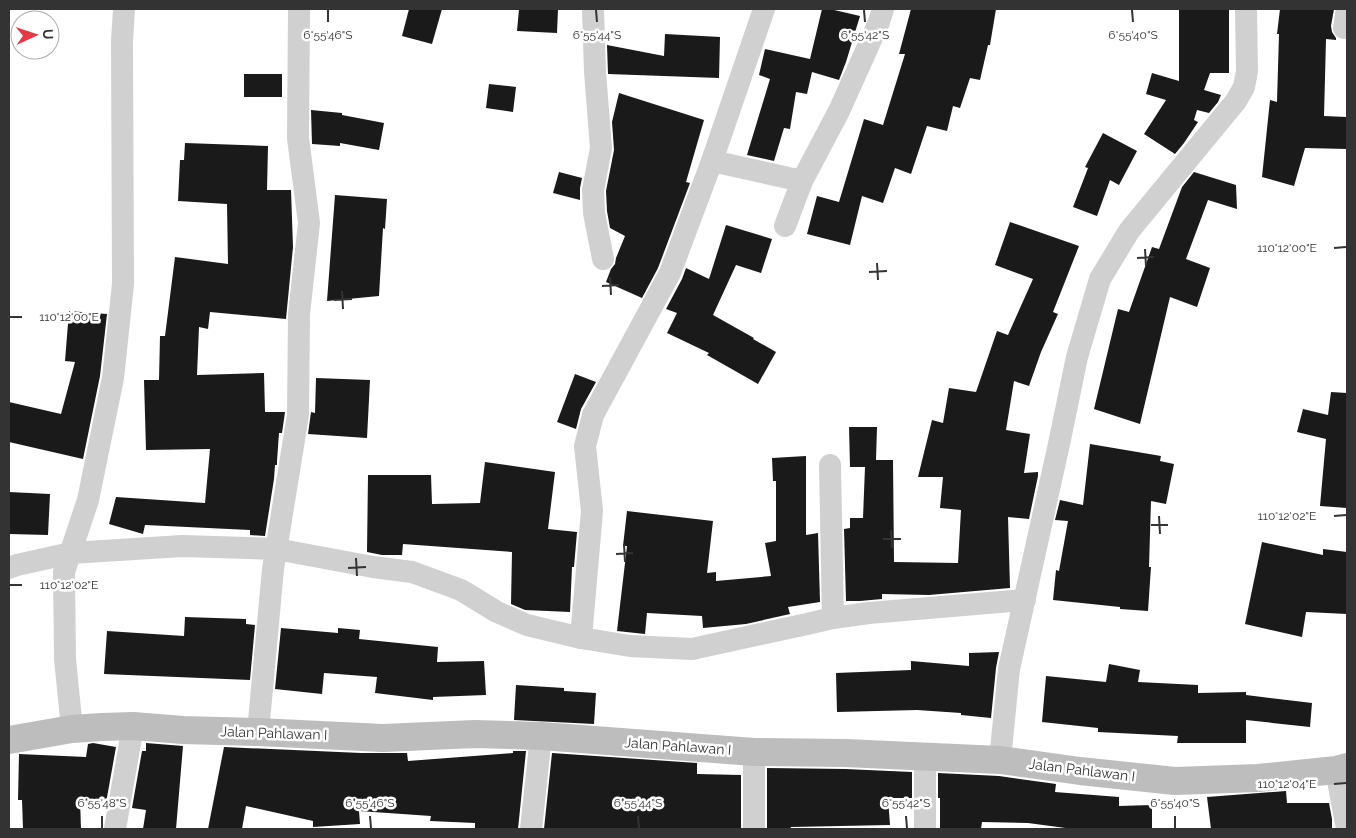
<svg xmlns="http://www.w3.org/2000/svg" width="1356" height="838" viewBox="0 0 1356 838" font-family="Raleway,sans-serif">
  <rect width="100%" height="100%" fill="#fff"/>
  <g fill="#1a1a1a">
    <path d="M 409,9 L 442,9 L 432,44 L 402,36 Z"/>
    <path d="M 519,9 L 558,9 L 557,33 L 517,31 Z"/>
    <path d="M 822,9 L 830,9 L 860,16 L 846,62 L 839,80 L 812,72 L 807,94 L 796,92 L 790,129 L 784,128 L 774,161 L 747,155 L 770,79 L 759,75 L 765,49 L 810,59 Z"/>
    <path d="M 911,9 L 996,9 L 990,45 L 988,45 L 980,80 L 970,78 L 960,108 L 953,106 L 947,131 L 927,126 L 911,174 L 895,168 L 883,203 L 862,196 L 850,245 L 807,234 L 817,196 L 839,202 L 864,119 L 883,125 L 905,54 L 899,54 Z"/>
    <path d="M 1179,9 L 1229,9 L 1229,73 L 1210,73 L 1204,90 L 1221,95 L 1218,102 L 1209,113 L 1197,110 L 1194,120 L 1198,122 L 1184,143 L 1175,154 L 1144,134 L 1166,100 L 1146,94 L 1152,73 L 1179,81 Z"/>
    <path d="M 1280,9 L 1334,9 L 1331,26 L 1332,32 L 1336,38 L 1336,40 L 1326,39 L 1324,116 L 1347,117 L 1347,149 L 1305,148 L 1294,186 L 1262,177 L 1270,100 L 1277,102 L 1279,34 L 1277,34 Z"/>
    <path d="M 665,34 L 720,37 L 719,78 L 608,74 L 607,45 L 664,56 Z"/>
    <rect x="244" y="74" width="38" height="23"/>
    <path d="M 489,84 L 516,87 L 513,112 L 486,108 Z"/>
    <path d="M 619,93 L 704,120 L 686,182 L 690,183 L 658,268 L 642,298 L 606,282 L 611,269 L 615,264 L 616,258 L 625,236 L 610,228 L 607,211 L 606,191 L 614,150 L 612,122 Z"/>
    <path d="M 311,110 L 342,113 L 342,115 L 384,123 L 379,150 L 340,143 L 340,146 L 312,144 Z"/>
    <path d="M 1103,133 L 1137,151 L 1119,185 L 1110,180 L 1097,216 L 1073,207 L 1088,168 L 1085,167 Z"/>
    <path d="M 185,143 L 268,146 L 267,190 L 291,190 L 293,247 L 286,319 L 210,312 L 208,329 L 199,327 L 197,375 L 264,373 L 265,412 L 285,412 L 282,433 L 279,433 L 277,461 L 277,465 L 275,465 L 274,479 L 265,536 L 250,535 L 250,530 L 145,525 L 143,534 L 109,524 L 116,497 L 205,503 L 210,449 L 146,450 L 144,380 L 159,380 L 160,336 L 165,336 L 175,257 L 228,264 L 227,204 L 178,201 L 180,160 L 184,160 Z"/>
    <path d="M 559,172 L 582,178 L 580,188 L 580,200 L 553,193 Z"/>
    <path d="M 1194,172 L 1236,185 L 1237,209 L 1208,200 L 1186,259 L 1210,268 L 1197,307 L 1170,297 L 1140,424 L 1094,409 L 1118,309 L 1129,312 L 1152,247 L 1159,249 L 1182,187 Z"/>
    <path d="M 335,195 L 387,199 L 385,229 L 383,228 L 379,296 L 327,301 Z"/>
    <path d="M 1010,222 L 1079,246 L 1053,312 L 1058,314 L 1041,352 L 1029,386 L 1014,381 L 1006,430 L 1030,434 L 1024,473 L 1038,472 L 1038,476 L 1029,519 L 1008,517 L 1010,588 L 929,595 L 882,594 L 882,599 L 860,601 L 846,601 L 844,529 L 850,528 L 850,518 L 863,518 L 865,467 L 850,467 L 849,427 L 877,427 L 876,460 L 893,460 L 894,562 L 958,563 L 961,510 L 940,508 L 943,477 L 918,477 L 932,420 L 943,423 L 949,388 L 976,392 L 997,331 L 1008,335 L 1033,279 L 995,265 Z"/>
    <path d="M 726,225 L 772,239 L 761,273 L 736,265 L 713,315 L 754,338 L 753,339 L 776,352 L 758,384 L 707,355 L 709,353 L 667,333 L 677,313 L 666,309 L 682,279 L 686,268 L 709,279 Z"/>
    <path d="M 69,311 L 107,314 L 100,376 L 83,459 L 9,442 L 9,402 L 61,414 L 75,362 L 65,361 Z"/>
    <path d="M 575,374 L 596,382 L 581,409 L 576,429 L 557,422 Z"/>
    <path d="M 316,378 L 370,380 L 367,438 L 308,434 L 311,412 L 315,413 Z"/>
    <path d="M 1331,392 L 1347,393 L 1347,508 L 1320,506 L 1326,439 L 1297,432 L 1303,409 L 1328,415 Z"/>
    <path d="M 1090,444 L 1161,456 L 1160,461 L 1174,464 L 1166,504 L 1151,501 L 1149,567 L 1151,567 L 1148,611 L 1120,609 L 1120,607 L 1053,600 L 1056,570 L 1059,571 L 1068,521 L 1055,520 L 1060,500 L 1083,505 Z"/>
    <path d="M 806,456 L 806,535 L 818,533 L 820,602 L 788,607 L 790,614 L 746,624 L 703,628 L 702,616 L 647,613 L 645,634 L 617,631 L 627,546 L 623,546 L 627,511 L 713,521 L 707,573 L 716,572 L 716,581 L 771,576 L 765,543 L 776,541 L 776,481 L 773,481 L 772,458 Z"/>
    <path d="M 485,462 L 555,472 L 548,529 L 577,532 L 574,567 L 572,567 L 570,612 L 525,610 L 511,604 L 512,552 L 403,544 L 402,555 L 382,555 L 367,552 L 368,475 L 431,475 L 432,504 L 480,503 Z"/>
    <path d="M 9,492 L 50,494 L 48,535 L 9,534 Z"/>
    <path d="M 1262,542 L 1323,555 L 1323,549 L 1347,552 L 1347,614 L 1306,612 L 1302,637 L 1245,624 Z"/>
    <path d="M 185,617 L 246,619 L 246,624 L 255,625 L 250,680 L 104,674 L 107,631 L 184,636 Z"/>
    <path d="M 281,628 L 338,633 L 338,628 L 360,630 L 359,639 L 438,647 L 437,662 L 484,661 L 486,695 L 433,697 L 433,700 L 375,693 L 377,677 L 324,673 L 322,694 L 275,689 Z"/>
    <path d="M 999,652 L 996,668 L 991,718 L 961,715 L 961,713 L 917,710 L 837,712 L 836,673 L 911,670 L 911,661 L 969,666 L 969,653 Z"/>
    <path d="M 1109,664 L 1140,670 L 1138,682 L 1198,685 L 1198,693 L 1246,692 L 1246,695 L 1312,703 L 1310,727 L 1246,720 L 1246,743 L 1177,743 L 1178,736 L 1098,732 L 1098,728 L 1042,722 L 1046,676 L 1106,682 Z"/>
    <path d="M 516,685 L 564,688 L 564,691 L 596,693 L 594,724 L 514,720 Z"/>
    <path d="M 93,743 L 116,747 L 106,803 L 80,799 L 81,829 L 23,829 L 22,800 L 18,800 L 19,754 L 86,757 L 88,744 Z"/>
    <path d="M 146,743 L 183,746 L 176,829 L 143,829 L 146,810 L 132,808 L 142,751 L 146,751 Z"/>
    <path d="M 224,747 L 361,753 L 407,753 L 408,761 L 513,753 L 513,751 L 526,751 L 518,829 L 475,829 L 475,823 L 430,821 L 431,816 L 359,811 L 360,824 L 313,827 L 313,821 L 246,806 L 242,829 L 208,829 Z"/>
    <path d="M 552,753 L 697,763 L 697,774 L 741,775 L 741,829 L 544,829 Z"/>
    <path d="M 767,768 L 845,769 L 912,772 L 912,798 L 888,798 L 890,825 L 791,827 L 790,829 L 767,829 Z"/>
    <path d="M 938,773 L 999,776 L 1056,784 L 1055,792 L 1119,797 L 1119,806 L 1152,805 L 1152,829 L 1073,829 L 1028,823 L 982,822 L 981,829 L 940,829 L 940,798 L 938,798 Z"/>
    <path d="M 1286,791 L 1287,803 L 1329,803 L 1332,819 L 1332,829 L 1211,829 L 1207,797 Z"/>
  </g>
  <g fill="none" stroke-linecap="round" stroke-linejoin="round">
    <g stroke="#d0d0d0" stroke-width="22">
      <path d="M 593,9 L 595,72 L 601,148 L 593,190 L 594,213 L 603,259"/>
      <path d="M 1344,28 L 1347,9"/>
      <path d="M 712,161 L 802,181"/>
      <path d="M 785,226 L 802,181 L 839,111 L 879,22 L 883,9"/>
      <path d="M 830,465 L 833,618"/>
      <path d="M 9,568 L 17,565 L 71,553 L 182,546 L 276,549 L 373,567 L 412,572 L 461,590 L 497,612 L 527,625 L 581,638 L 630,646 L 692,649 L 807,624 L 833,618 L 869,613 L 1025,600"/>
      <path d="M 581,638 L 592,511 L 585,446 L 593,415 L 670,273 L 712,161 L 764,9"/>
      <path d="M 72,729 L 65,659 L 64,572 L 88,500 L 113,378 L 123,284 L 122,41 L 124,9"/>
      <path d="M 258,732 L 273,569 L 298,415 L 299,314 L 309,223 L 298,138 L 299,9"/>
      <path d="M 754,752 L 754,829"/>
      <path d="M 925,756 L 925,829"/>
      <path d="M 1000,760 L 1009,669 L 1059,444 L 1077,357 L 1100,279 L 1129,231 L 1236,101 L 1244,87 L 1247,71 L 1246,9"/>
      <path d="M 1336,770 L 1347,829"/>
      <path d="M 115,829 L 133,726"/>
      <path d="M 531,829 L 541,736"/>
    </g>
    <path stroke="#bdbdbd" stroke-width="28" d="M 9,740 L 72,729 L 102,727 L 133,726 L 183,730 L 258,732 L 383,738 L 475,734 L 541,736 L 754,752 L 845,753 L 1000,760 L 1080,771 L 1175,781 L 1258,778 L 1336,770 L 1347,767"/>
  </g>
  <path fill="none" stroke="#333" stroke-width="2" d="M 328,10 L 328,22M 596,10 L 597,22M 864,10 L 865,22M 1132,10 L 1133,22M 1334,248 L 1346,247M 1145,249 L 1146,266M 1137,258 L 1154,257M 877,263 L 878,280M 869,272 L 887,271M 610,277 L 611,295M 602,286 L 619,285M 342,291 L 343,309M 334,300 L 352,299M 10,317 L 22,317M 1159,516 L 1160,534M 1334,516 L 1346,515M 1151,525 L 1168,525M 891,530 L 892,548M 883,539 L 901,539M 624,544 L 625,562M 616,554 L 633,553M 356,558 L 357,576M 348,568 L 366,567M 10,585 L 22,585M 1334,784 L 1346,783M 102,816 L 102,828M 370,816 L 371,828M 638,816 L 639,828M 906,816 L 907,828M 1175,816 L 1175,828"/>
  <g text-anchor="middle" stroke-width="5" stroke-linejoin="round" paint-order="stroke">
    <g font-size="14" fill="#333" stroke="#fff">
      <text transform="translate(274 733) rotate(2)" y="5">Jalan Pahlawan I</text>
      <text transform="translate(678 746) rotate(4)" y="5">Jalan Pahlawan I</text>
      <text transform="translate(1082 770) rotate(7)" y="5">Jalan Pahlawan I</text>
    </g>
  </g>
  <g font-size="12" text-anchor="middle" fill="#333" stroke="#fff" stroke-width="5" stroke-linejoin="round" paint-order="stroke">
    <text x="328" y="39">6°55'46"S</text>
    <text x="597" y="39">6°55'44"S</text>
    <text x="865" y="39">6°55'42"S</text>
    <text x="1133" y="39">6°55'40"S</text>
    <text x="1287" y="252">110°12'00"E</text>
    <text x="69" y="321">110°12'00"E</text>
    <text x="1287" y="520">110°12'02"E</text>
    <text x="69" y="589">110°12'02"E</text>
    <text x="1287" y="788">110°12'04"E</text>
    <text x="102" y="807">6°55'48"S</text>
    <text x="370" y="807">6°55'46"S</text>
    <text x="638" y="807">6°55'44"S</text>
    <text x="906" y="807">6°55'42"S</text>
    <text x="1175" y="807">6°55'40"S</text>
  </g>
  <rect width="1356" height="838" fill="none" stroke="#333333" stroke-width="20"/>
  <g transform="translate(35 35) rotate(87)"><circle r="24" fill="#ffffff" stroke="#adadad"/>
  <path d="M0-4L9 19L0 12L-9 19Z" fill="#e63946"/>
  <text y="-8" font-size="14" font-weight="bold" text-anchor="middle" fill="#333333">U</text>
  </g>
</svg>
